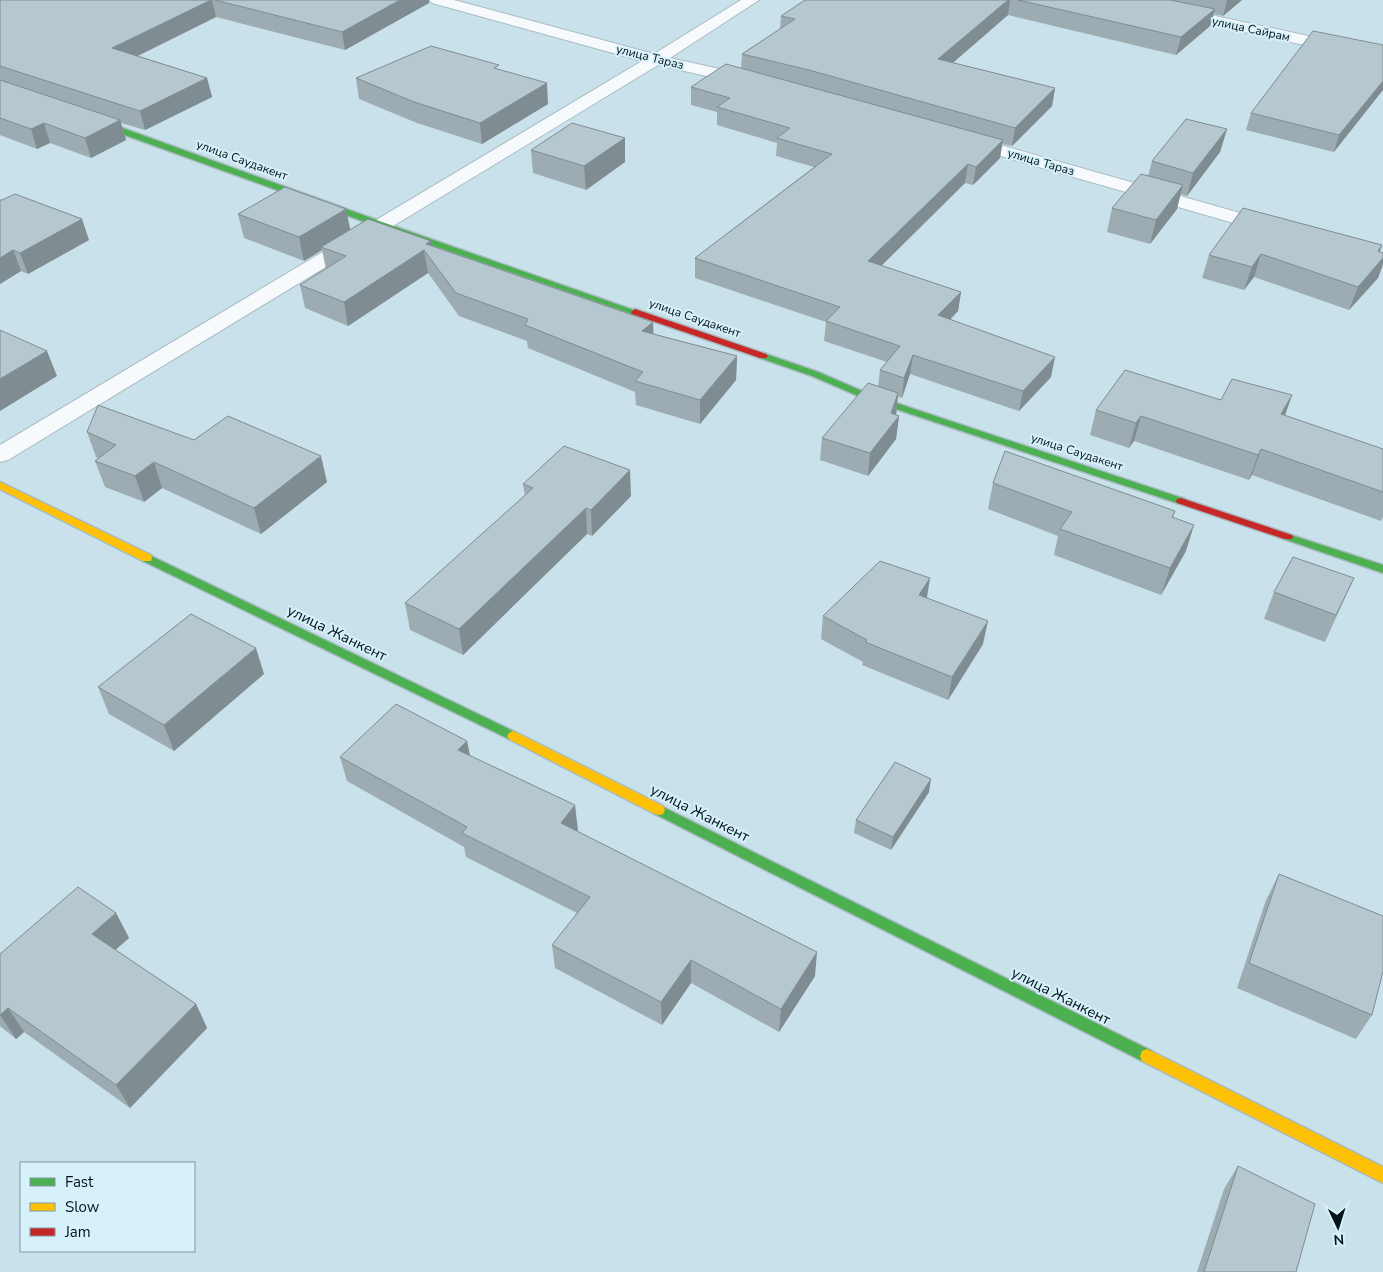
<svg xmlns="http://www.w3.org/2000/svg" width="1383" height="1272" viewBox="0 0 1383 1272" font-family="'Nunito Sans',sans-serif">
  <rect width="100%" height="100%" fill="#c9e1ea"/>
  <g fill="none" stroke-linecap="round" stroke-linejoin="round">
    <defs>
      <g id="street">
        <path d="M 429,0 L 454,0 L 654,54 L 741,0 L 759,0 L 670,58 L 756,77 L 758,81 L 756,85 L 750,86 L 658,65 L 8,460 L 0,462 L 0,445 L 642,61 L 432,3 Z"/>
        <path d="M 1112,0 L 1141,0 L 1383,52 L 1383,62 L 1120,5 L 1115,3 Z"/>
        <path d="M 965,135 L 1279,224 L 1282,228 L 1279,232 L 1272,234 L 1265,232 L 959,144 L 956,140 L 959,136 Z"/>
      </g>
      <g id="fast">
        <path d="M 86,117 L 92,117 L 385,223 L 639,312 L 635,315 L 632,314 L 379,227 L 86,121 Z"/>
        <path d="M 763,353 L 818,372 L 869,394 L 1185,499 L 1186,501 L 1181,504 L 1177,503 L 863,398 L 812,376 L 760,358 L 758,356 Z"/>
        <path d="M 1288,534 L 1383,565 L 1383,573 L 1284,539 L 1283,537 L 1284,535 Z"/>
        <path d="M 147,554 L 517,733 L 519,736 L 517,739 L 509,739 L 143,561 L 142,558 L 143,555 Z"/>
        <path d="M 659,805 L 1152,1051 L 1154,1056 L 1152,1061 L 1147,1063 L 1142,1061 L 655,814 L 653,810 L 655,806 Z"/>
      </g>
      <g id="slow">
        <path d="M 0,482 L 151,555 L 152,558 L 151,561 L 143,561 L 0,489 Z"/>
        <path d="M 513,731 L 663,806 L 665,810 L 663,814 L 659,815 L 655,814 L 509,739 L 507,736 L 509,733 Z"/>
        <path d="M 1147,1049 L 1383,1167 L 1383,1183 L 1142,1061 L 1140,1056 L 1142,1051 Z"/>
      </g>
      <g id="jam">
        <path d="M 635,309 L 766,354 L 768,356 L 766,358 L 760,358 L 632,314 L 631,312 Z"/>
        <path d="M 1181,498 L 1292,535 L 1293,537 L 1292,539 L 1284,539 L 1177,503 L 1176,501 L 1177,499 Z"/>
      </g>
    </defs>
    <use href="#street" stroke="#a8bbc2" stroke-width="2"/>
    <use href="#fast" stroke="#a8bbc2" stroke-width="3"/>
    <use href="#slow" stroke="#a8bbc2" stroke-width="3"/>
    <use href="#jam" stroke="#a8bbc2" stroke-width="3"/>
    <use href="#street" fill="#f7fafc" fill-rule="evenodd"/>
    <use href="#fast" fill="#4caf50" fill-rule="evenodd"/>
    <use href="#slow" fill="#ffc107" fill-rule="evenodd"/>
    <use href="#jam" fill="#c62828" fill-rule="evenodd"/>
  </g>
  <g fill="#9dacb2">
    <path d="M 0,0 L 429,0 L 429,3 L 345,50 L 216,17 L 138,56 L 207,78 L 212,97 L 145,130 L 121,123 L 126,140 L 91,158 L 50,143 L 37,149 L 0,135 Z"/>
    <path d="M 805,0 L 1242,0 L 1223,16 L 1214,14 L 1210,26 L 1176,55 L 1008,15 L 953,63 L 1055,88 L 1052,106 L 1012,146 L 1002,144 L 1000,158 L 973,185 L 965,183 L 881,266 L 961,292 L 958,311 L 950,320 L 1051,377 L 1019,411 L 910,374 L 902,398 L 898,397 L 896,415 L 899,416 L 896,439 L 868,476 L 820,460 L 822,438 L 878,387 L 880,370 L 887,362 L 824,341 L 826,322 L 695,278 L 695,258 L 814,167 L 776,156 L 777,143 L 717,125 L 717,112 L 691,105 L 691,87 L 741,69 L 742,54 L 780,29 L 781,16 Z"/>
    <path d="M 1383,45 L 1334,152 L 1246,130 L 1251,113 Z"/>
    <path d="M 499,70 L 548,104 L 482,144 L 417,123 L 359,99 L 356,78 Z"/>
    <path d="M 1227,129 L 1220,152 L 1187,196 L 1180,194 L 1177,209 L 1150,244 L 1107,232 L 1112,208 L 1148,176 L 1152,161 Z"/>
    <path d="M 625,138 L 625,162 L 586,190 L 533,173 L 531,150 Z"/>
    <path d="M 0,200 L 89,240 L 28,274 L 21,271 L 0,284 Z"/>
    <path d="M 238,214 L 431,241 L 431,246 L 654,334 L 737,356 L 736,380 L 700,424 L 636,405 L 635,392 L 528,348 L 527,341 L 459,316 L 428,273 L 348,326 L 305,308 L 300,285 L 326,269 L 322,250 L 304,261 L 244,238 Z"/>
    <path d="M 1382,245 L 1380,252 L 1383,253 L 1383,264 L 1378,278 L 1349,310 L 1254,277 L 1244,290 L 1202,278 L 1209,255 Z"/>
    <path d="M 1292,395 L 1285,416 L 1383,449 L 1383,517 L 1381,521 L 1252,475 L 1249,480 L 1134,441 L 1129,448 L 1090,435 L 1096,410 Z"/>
    <path d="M 87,432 L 194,440 L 327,482 L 261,534 L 162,488 L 144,502 L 105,487 L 95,461 L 98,458 L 96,457 Z"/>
    <path d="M 993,483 L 1175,511 L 1173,518 L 1186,551 L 1161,595 L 1054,555 L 1058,536 L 988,509 Z"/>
    <path d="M 523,484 L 631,496 L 592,536 L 587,534 L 463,655 L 410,630 L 405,603 L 525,496 Z"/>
    <path d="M 930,578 L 927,598 L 983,644 L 948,700 L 862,665 L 863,662 L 821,639 L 823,616 Z"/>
    <path d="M 1354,578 L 1325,642 L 1264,619 L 1274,592 Z"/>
    <path d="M 264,674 L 174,751 L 109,714 L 98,687 Z"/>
    <path d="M 470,756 L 578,830 L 577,831 L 815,976 L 779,1032 L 691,983 L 662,1025 L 555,968 L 552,945 L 577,913 L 466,857 L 464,847 L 347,781 L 340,757 Z"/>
    <path d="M 929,792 L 891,850 L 854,833 L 856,820 Z"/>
    <path d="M 1279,874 L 1372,1015 L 1356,1039 L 1237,988 L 1266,900 Z"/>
    <path d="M 116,913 L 129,938 L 115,950 L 196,1004 L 207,1028 L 130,1108 L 24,1032 L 16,1039 L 0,1026 L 0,954 Z"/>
    <path d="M 1238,1166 L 1296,1272 L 1197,1272 L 1224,1189 Z"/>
  </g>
  <g fill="#7f8c91">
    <path d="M 211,0 L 212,0 L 216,17 L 117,66 L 112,48 Z"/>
    <path d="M 400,0 L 429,0 L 429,3 L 345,50 L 342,32 Z"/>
    <path d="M 1008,0 L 1010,0 L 1008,15 L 936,77 L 938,59 Z"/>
    <path d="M 1227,0 L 1242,0 L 1223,16 Z"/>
    <path d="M 1215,9 L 1210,26 L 1176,55 L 1181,37 Z"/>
    <path d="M 207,78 L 212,97 L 145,130 L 140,111 Z"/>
    <path d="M 1383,81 L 1383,90 L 1334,152 L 1339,135 Z"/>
    <path d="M 547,83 L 548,104 L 482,144 L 480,123 Z"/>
    <path d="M 1055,88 L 1052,106 L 1012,146 L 1015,128 Z"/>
    <path d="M 120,120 L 126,140 L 91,158 L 85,138 Z"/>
    <path d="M 44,123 L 50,143 L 37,149 L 31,129 Z"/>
    <path d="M 1227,129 L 1220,152 L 1187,196 L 1193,173 Z"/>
    <path d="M 625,138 L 625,162 L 586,190 L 584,166 Z"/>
    <path d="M 1003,140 L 1000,158 L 973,185 L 976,167 Z"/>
    <path d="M 968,164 L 965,183 L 866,281 L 868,261 Z"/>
    <path d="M 1183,185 L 1177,209 L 1150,244 L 1156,220 Z"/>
    <path d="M 346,209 L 351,233 L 321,247 L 322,250 L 304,261 L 299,237 Z"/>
    <path d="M 82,219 L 89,240 L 28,274 L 20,253 Z"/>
    <path d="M 431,241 L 434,263 L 426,244 Z"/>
    <path d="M 1382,245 L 1373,269 L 1383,258 L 1383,264 L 1378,278 L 1349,310 L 1358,287 L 1378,251 Z"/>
    <path d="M 13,250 L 21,271 L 0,284 L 0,258 Z"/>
    <path d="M 424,250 L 428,273 L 348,326 L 344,302 Z"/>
    <path d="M 1261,254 L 1254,277 L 1244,290 L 1252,267 Z"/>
    <path d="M 961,292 L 958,311 L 935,335 L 938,315 Z"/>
    <path d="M 653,322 L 654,345 L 642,331 Z"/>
    <path d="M 47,351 L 57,376 L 0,411 L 0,379 Z"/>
    <path d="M 913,355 L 910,374 L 902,398 L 904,378 Z"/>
    <path d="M 737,356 L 736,380 L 700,424 L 700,400 Z"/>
    <path d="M 1055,357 L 1051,377 L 1019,411 L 1023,391 Z"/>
    <path d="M 898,393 L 896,416 L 899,416 L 896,439 L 868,476 L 870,453 L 891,413 Z"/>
    <path d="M 1292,395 L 1283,420 L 1281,414 Z"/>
    <path d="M 1141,416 L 1134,441 L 1129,448 L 1136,423 Z"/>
    <path d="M 1261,449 L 1252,475 L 1249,480 L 1258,455 Z"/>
    <path d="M 321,456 L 327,482 L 261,534 L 254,508 Z"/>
    <path d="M 154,462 L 162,488 L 144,502 L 135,476 Z"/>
    <path d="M 630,470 L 631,496 L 592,536 L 591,510 Z"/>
    <path d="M 586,508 L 587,534 L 463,655 L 459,629 Z"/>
    <path d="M 1194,525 L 1186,551 L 1161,595 L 1170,568 Z"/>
    <path d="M 930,578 L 926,601 L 919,595 Z"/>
    <path d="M 988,621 L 983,644 L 948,700 L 952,677 Z"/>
    <path d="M 256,648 L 264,674 L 174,751 L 164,725 Z"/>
    <path d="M 467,741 L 472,765 L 458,750 Z"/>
    <path d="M 931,779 L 929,792 L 891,850 L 893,837 Z"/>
    <path d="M 575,805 L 578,830 L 564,847 L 561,823 Z"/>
    <path d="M 116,913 L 129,938 L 105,959 L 92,934 Z"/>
    <path d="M 817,952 L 815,976 L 779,1032 L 781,1009 Z"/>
    <path d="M 691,960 L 691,983 L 662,1025 L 661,1002 Z"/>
    <path d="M 196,1004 L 207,1028 L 130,1108 L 116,1085 Z"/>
    <path d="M 8,1008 L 24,1032 L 16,1039 L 0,1015 Z"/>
  </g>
  <g fill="#b6c8cf" stroke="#7f8c91">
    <path d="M 0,0 L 211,0 L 112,48 L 207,78 L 140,111 L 0,66 Z"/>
    <path d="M 215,0 L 400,0 L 342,32 Z"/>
    <path d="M 805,0 L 1008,0 L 938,59 L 1055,88 L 1015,128 L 809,70 L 742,54 L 795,19 L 781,16 Z"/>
    <path d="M 1018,0 L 1170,0 L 1215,9 L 1181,37 Z"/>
    <path d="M 1313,31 L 1383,45 L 1383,81 L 1339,135 L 1251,113 Z"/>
    <path d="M 431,46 L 499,65 L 494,68 L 547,83 L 480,123 L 414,102 L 356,78 Z"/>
    <path d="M 726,64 L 1003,140 L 976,167 L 968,164 L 868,261 L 961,292 L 938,315 L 1055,357 L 1023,391 L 913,355 L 904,378 L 880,370 L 900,346 L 826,321 L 840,307 L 695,258 L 832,154 L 777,138 L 790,128 L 717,107 L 730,98 L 691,87 Z"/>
    <path d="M 0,80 L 120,120 L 85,138 L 44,123 L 31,129 L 0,118 Z"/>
    <path d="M 1186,119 L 1227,129 L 1193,173 L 1152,161 Z"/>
    <path d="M 572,123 L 625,138 L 584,166 L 531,150 Z"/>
    <path d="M 1141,174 L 1183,185 L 1156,220 L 1112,208 Z"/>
    <path d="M 285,187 L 346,209 L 299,237 L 238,214 Z"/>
    <path d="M 15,194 L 82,219 L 20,253 L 13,250 L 0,258 L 0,200 L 2,200 Z"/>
    <path d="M 1243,208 L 1382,245 L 1378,251 L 1383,253 L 1383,258 L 1358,287 L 1261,254 L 1252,267 L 1209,255 Z"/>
    <path d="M 368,219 L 431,241 L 426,244 L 653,322 L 642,331 L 737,356 L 700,400 L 635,381 L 643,372 L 525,325 L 528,319 L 456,293 L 424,250 L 344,302 L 300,285 L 346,256 L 321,247 Z"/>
    <path d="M 0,330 L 47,351 L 0,379 Z"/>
    <path d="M 1125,370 L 1221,400 L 1232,379 L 1292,395 L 1281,414 L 1383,449 L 1383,492 L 1261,449 L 1258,455 L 1141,416 L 1136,423 L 1096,410 Z"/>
    <path d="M 868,383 L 898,393 L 891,413 L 899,416 L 870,453 L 822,438 Z"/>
    <path d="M 98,405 L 194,440 L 228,416 L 321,456 L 254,508 L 154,462 L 135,476 L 95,461 L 116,445 L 87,432 Z"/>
    <path d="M 564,446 L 630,470 L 591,510 L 586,508 L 459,629 L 405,603 L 533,488 L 523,484 Z"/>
    <path d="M 1005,451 L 1175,511 L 1172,517 L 1194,525 L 1170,568 L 1060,529 L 1072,512 L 993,483 Z"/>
    <path d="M 1293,557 L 1354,578 L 1336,615 L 1274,592 Z"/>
    <path d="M 880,561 L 930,578 L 919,595 L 988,621 L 952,677 L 865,642 L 867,640 L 823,616 Z"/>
    <path d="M 191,614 L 256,648 L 164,725 L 98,687 Z"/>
    <path d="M 396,704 L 467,741 L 458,750 L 575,805 L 561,823 L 817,952 L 781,1009 L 691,960 L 661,1002 L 552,945 L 590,897 L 462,833 L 467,827 L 340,757 Z"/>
    <path d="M 895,762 L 931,779 L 893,837 L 856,820 Z"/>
    <path d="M 1279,874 L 1383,916 L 1383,971 L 1372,1015 L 1249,963 Z"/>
    <path d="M 78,887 L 116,913 L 92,934 L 196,1004 L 116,1085 L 8,1008 L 0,1015 L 0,954 Z"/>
    <path d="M 1238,1166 L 1315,1204 L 1296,1272 L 1204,1272 Z"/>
  </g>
  <g text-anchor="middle" stroke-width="4" stroke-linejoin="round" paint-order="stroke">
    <g font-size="12" fill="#031319" stroke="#d7f1fb">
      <text transform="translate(1251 29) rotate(12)" y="4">улица Сайрам</text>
      <text transform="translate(650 57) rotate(14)" y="4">улица Тараз</text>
      <text transform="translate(242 160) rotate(20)" y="4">улица Саудакент</text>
      <text transform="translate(1041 162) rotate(16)" y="4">улица Тараз</text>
      <text transform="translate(695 318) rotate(19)" y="4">улица Саудакент</text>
      <text transform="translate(1077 452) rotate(18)" y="4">улица Саудакент</text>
    </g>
    <g font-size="15" fill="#031319" stroke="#d7f1fb">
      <text transform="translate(337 633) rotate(26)" y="5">улица Жанкент</text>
      <text transform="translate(700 813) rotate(27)" y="5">улица Жанкент</text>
      <text transform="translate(1061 996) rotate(27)" y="5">улица Жанкент</text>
    </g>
  </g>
  <rect x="20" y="1162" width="175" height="90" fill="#d7f1fb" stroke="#8298a1"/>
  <rect x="30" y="1178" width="25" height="8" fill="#4caf50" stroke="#8298a1"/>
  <text x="65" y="1187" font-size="15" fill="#031319">Fast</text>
  <rect x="30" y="1203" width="25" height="8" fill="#ffc107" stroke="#8298a1"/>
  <text x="65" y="1212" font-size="15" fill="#031319">Slow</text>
  <rect x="30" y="1228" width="25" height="8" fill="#c62828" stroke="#8298a1"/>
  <text x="65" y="1237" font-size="15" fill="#031319">Jam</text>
  <g transform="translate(1338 1227) rotate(176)" stroke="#d7f1fb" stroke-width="4" paint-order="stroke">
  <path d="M0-4L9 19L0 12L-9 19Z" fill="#031319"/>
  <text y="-8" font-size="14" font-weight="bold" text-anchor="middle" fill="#031319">N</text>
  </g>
</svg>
